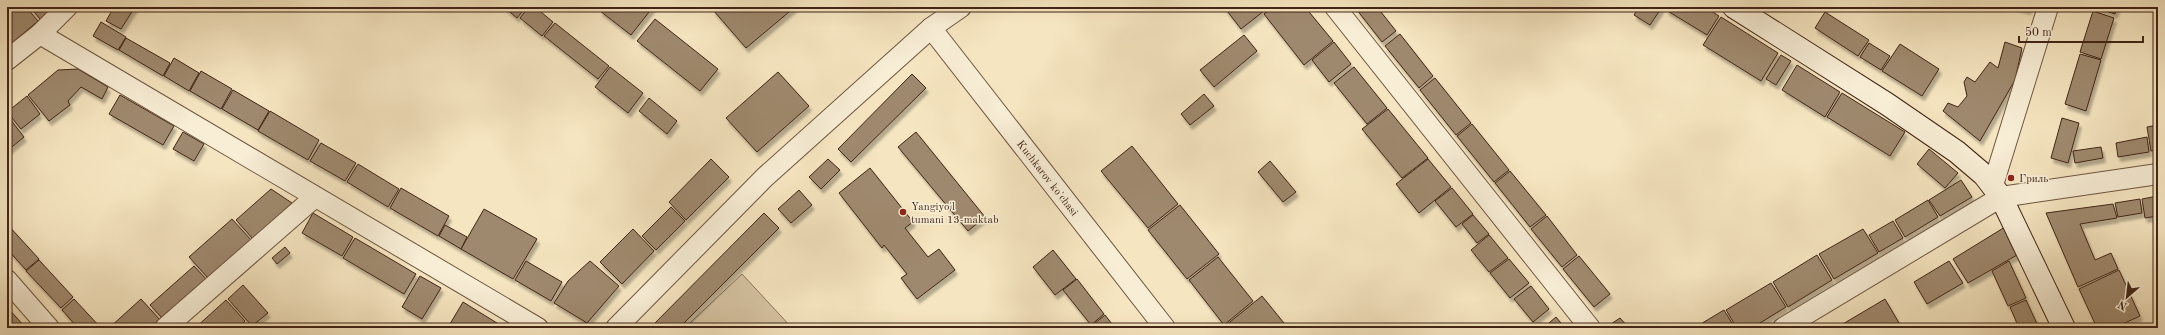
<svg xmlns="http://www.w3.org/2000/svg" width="2165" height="335" viewBox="0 0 2165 335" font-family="'Old Standard TT',serif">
  <defs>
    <filter id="shadow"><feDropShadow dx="2.5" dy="4.5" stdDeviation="1" flood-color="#0004"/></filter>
  </defs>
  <rect width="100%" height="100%" fill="#f5e5c0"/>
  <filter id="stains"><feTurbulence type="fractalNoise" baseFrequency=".005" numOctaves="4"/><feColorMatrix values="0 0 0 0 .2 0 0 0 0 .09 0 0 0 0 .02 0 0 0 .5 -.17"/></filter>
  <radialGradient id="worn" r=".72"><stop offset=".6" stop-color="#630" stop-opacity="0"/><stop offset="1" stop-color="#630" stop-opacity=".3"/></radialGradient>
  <path fill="#d6c4a3" stroke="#8c745c" d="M 742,274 L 792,328 L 695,328 L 690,323 Z"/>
  <g fill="#9f896e" stroke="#412516" filter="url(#shadow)">
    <path d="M 7,7 L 26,7 L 38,21 L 7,47 Z"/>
    <path d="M 30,7 L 52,7 L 40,19 Z"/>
    <path d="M 114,7 L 135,7 L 121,29 L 106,21 Z"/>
    <path d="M 504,7 L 526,7 L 517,18 Z"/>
    <path d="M 529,7 L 535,7 L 553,22 L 542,36 L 520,18 Z"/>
    <path d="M 603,7 L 653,7 L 631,35 L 600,11 Z"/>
    <path d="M 717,7 L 795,7 L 746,48 L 713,10 Z"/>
    <path d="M 1224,7 L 1269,7 L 1241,29 Z"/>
    <path d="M 1273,7 L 1305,7 L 1333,41 L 1304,65 L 1264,14 Z"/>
    <path d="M 1361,7 L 1377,7 L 1396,31 L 1382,42 L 1357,10 Z"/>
    <path d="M 1639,7 L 1662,7 L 1650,25 L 1634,15 Z"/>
    <path d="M 1667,7 L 1705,7 L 1719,16 L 1707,35 L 1666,10 Z"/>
    <path d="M 2017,7 L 2029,7 L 2028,10 Z"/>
    <path d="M 2094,7 L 2117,7 L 2115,14 Z"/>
    <path d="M 2093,11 L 2114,18 L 2101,59 L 2080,52 Z"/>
    <path d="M 1825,12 L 1869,40 L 1858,56 L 1815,28 Z"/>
    <path d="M 1721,17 L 1778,53 L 1761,81 L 1703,45 Z"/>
    <path d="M 655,19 L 718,69 L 700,91 L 637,41 Z"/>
    <path d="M 101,22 L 126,37 L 118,50 L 93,36 Z"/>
    <path d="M 555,23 L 609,66 L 598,79 L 544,36 Z"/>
    <path d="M 1400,34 L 1433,76 L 1419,88 L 1385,46 Z"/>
    <path d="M 1244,35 L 1257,51 L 1214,87 L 1200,70 Z"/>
    <path d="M 126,38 L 170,63 L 163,76 L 119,50 Z"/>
    <path d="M 1334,42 L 1351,64 L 1329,82 L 1312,60 Z"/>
    <path d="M 2005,42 L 2022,48 L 2015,80 L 1980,141 L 1943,111 L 1948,103 L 1958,107 L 1967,96 L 1964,82 L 1967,77 L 1975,82 L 1990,62 L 1998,68 Z"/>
    <path d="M 1869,43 L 1890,56 L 1881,70 L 1860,57 Z"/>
    <path d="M 1900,44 L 1939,69 L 1922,96 L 1882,71 Z"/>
    <path d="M 2080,54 L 2101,60 L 2086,111 L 2065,104 Z"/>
    <path d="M 1781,55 L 1791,61 L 1776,85 L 1766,79 Z"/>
    <path d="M 174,58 L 199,73 L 189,91 L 164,76 Z"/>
    <path d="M 1797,65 L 1840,92 L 1825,117 L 1782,90 Z"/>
    <path d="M 610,67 L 643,93 L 628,113 L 595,87 Z"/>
    <path d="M 1354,67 L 1387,108 L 1367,124 L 1334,83 Z"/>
    <path d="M 78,69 L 108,87 L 102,99 L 81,87 L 68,101 L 70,105 L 49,121 L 28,95 L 58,70 Z"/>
    <path d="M 201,71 L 232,89 L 221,109 L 190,91 Z"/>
    <path d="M 778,72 L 809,106 L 757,152 L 726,118 Z"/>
    <path d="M 912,74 L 926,88 L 851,162 L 838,149 Z"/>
    <path d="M 1435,78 L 1471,123 L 1456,135 L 1420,90 Z"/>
    <path d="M 233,90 L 269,111 L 258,130 L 222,109 Z"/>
    <path d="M 1842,93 L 1905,132 L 1890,156 L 1827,117 Z"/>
    <path d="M 1204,94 L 1214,106 L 1190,125 L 1181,114 Z"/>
    <path d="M 120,95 L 174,126 L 163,145 L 109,114 Z"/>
    <path d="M 27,96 L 40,114 L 21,129 L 7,112 Z"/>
    <path d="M 649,98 L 677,121 L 667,134 L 639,111 Z"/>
    <path d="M 1388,109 L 1428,158 L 1402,178 L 1362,129 Z"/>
    <path d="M 270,111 L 319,140 L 308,160 L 258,131 Z"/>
    <path d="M 7,115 L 24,137 L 7,151 Z"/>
    <path d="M 2062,118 L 2079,123 L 2068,163 L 2051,158 Z"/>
    <path d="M 1472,124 L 1509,170 L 1494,182 L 1457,136 Z"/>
    <path d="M 2158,125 L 2158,150 L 2151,151 L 2147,127 Z"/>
    <path d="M 183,132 L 204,144 L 194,161 L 173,149 Z"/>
    <path d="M 916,132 L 985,217 L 968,231 L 898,147 Z"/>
    <path d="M 2147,137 L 2149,152 L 2118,157 L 2116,143 Z"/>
    <path d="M 321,143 L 356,163 L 345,181 L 310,161 Z"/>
    <path d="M 1132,146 L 1178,204 L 1148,228 L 1101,171 Z"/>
    <path d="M 2101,147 L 2103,158 L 2075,163 L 2073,151 Z"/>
    <path d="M 1929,149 L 1958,173 L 1945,188 L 1917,164 Z"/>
    <path d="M 711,159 L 729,177 L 686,220 L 669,202 Z"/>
    <path d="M 828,159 L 840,170 L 821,189 L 809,177 Z"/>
    <path d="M 1428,159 L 1451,187 L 1419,213 L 1396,184 Z"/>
    <path d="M 1270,161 L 1296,192 L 1283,202 L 1258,172 Z"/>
    <path d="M 358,164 L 399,189 L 388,207 L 347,182 Z"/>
    <path d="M 870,168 L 913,222 L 905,228 L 928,257 L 939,249 L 955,270 L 917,299 L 901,278 L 907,274 L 884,245 L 882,248 L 839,193 Z"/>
    <path d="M 1510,171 L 1546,215 L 1530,227 L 1495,183 Z"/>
    <path d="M 1961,180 L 1972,197 L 1940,216 L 1929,200 Z"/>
    <path d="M 401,188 L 449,216 L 438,236 L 390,208 Z"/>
    <path d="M 1452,188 L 1473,214 L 1456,227 L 1435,201 Z"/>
    <path d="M 271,189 L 292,203 L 253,239 L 236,220 Z"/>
    <path d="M 799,190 L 812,205 L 791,223 L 778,209 Z"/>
    <path d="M 2158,196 L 2158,216 L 2145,218 L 2142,199 Z"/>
    <path d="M 2140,199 L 2142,213 L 2118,217 L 2115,203 Z"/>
    <path d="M 1928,200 L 1938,217 L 1905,237 L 1895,220 Z"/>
    <path d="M 2113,204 L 2117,218 L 2080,224 L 2095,260 L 2111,253 L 2118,269 L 2078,287 L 2046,213 Z"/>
    <path d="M 1180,205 L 1219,254 L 1187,279 L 1148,230 Z"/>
    <path d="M 671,207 L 685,221 L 656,250 L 642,236 Z"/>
    <path d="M 484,209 L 537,239 L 513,279 L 461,249 Z"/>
    <path d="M 313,213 L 353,237 L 342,256 L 302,233 Z"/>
    <path d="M 764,213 L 779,228 L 679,328 L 650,328 Z"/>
    <path d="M 1473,215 L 1489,234 L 1477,243 L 1462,224 Z"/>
    <path d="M 1547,216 L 1577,255 L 1562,267 L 1531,229 Z"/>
    <path d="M 232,219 L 251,240 L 208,278 L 189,257 Z"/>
    <path d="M 1893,221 L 1903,238 L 1879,252 L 1869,235 Z"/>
    <path d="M 7,224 L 39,259 L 26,270 L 7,249 Z"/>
    <path d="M 445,225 L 467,237 L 461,249 L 439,236 Z"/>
    <path d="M 2005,227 L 2017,255 L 1968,283 L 1953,259 Z"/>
    <path d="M 633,229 L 654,251 L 622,284 L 600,262 Z"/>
    <path d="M 1863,229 L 1878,253 L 1834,279 L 1819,254 Z"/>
    <path d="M 1489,235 L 1508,258 L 1489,272 L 1471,250 Z"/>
    <path d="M 355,238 L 416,274 L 404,294 L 343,258 Z"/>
    <path d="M 285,247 L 290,253 L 277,264 L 272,258 Z"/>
    <path d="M 1053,250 L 1076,279 L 1055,295 L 1033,267 Z"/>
    <path d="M 1817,255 L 1832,280 L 1788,307 L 1773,282 Z"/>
    <path d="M 1579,256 L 1610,294 L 1594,307 L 1563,269 Z"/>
    <path d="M 1218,257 L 1253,301 L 1224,325 L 1189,280 Z"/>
    <path d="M 1509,259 L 1529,283 L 1510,298 L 1490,273 Z"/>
    <path d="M 39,260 L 73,297 L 61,308 L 26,271 Z"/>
    <path d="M 526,261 L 562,282 L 551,301 L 515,280 Z"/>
    <path d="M 590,261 L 619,286 L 587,323 L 554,303 L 568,281 Z"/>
    <path d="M 1949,261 L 1963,283 L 1927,304 L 1914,282 Z"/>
    <path d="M 2009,261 L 2026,298 L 2008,306 L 1992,271 Z"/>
    <path d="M 194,266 L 207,280 L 163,319 L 150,305 Z"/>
    <path d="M 2119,270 L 2140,316 L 2114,328 L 2097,328 L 2079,289 Z"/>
    <path d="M 420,276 L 441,288 L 422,319 L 402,307 Z"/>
    <path d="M 1077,279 L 1104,314 L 1091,325 L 1063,290 Z"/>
    <path d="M 1771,283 L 1786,307 L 1752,328 L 1737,328 L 1726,310 Z"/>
    <path d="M 243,285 L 268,313 L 252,326 L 228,299 Z"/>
    <path d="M 1531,286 L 1549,309 L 1533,322 L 1514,299 Z"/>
    <path d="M 1262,296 L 1288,328 L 1226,328 L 1225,326 Z"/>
    <path d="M 74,299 L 101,328 L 78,328 L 62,310 Z"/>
    <path d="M 141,299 L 161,321 L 153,328 L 109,328 Z"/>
    <path d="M 1885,299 L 1902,328 L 1836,328 Z"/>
    <path d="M 226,300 L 245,321 L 238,328 L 195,328 Z"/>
    <path d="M 2026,300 L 2039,328 L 2019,328 L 2010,307 Z"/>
    <path d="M 463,302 L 505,328 L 456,328 L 450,324 Z"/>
    <path d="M 7,307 L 25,327 L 23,328 L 7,328 Z"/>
    <path d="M 1724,310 L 1735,328 L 1694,328 Z"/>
    <path d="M 1105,315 L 1115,328 L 1089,328 Z"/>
    <path d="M 1556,317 L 1565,328 L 1543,328 Z"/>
    <path d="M 1620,318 L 1629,328 L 1610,328 L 1608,326 Z"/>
  </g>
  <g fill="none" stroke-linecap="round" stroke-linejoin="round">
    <defs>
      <g id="minor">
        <path d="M 1335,7 L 1590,328"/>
        <path id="s1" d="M 931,28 L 1165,328"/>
        <path d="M 40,34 L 538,328"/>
        <path d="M 7,60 L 40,34 L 67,7"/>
        <path d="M 1993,185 L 2048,7"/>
        <path d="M 7,280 L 49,328"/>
        <path d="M 165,328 L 315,197"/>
        <path d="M 616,328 L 765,177 L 931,28 L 961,7"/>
        <path d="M 1783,328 L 2001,197 L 2158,174"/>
      </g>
      <path id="secondary" d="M 1734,7 L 1887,104 L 1957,152 L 1984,175 L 2001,197 L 2064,328"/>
    </defs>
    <use href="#minor" stroke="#6e5540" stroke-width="22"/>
    <use href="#secondary" stroke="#412516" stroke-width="24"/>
    <use href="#minor" stroke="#f8eed6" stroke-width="20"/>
    <use href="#secondary" stroke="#f8eed6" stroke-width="22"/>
  </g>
  <g fill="#8f2418" stroke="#f8eed6" stroke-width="1.5">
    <circle cx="2011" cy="178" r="4"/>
    <circle cx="903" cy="212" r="4"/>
  </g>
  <g text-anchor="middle" stroke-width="3" stroke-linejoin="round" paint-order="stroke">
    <g font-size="11" fill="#412516" stroke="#f8eed6">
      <text dy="4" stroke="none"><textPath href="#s1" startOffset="190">Kuchkarov ko'chasi</textPath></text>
    </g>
    <g font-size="11" fill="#412516" stroke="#f8eed6" text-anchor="start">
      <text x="2019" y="182">Гриль</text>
      <text x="911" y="210">Yangiyo'l<tspan x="911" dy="13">tumani 13-maktab</tspan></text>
    </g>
  </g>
  <rect width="2165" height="335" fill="none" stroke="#f5e5c0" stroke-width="24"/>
  <rect x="8" y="8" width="2149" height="319" fill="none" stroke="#412516" stroke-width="2"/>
  <rect x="12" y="12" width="2141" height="311" fill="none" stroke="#412516"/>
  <g transform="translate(2127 297) rotate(208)" stroke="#f8eed6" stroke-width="3" paint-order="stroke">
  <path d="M0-3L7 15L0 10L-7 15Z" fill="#412516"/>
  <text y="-6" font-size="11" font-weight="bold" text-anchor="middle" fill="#412516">N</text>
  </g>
  <path d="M2019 36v6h124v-6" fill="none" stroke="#412516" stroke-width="2"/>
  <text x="2025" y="36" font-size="12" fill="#412516" stroke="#f8eed6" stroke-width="3" paint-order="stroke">50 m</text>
  <rect width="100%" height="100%" filter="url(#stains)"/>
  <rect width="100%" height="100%" fill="url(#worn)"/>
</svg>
